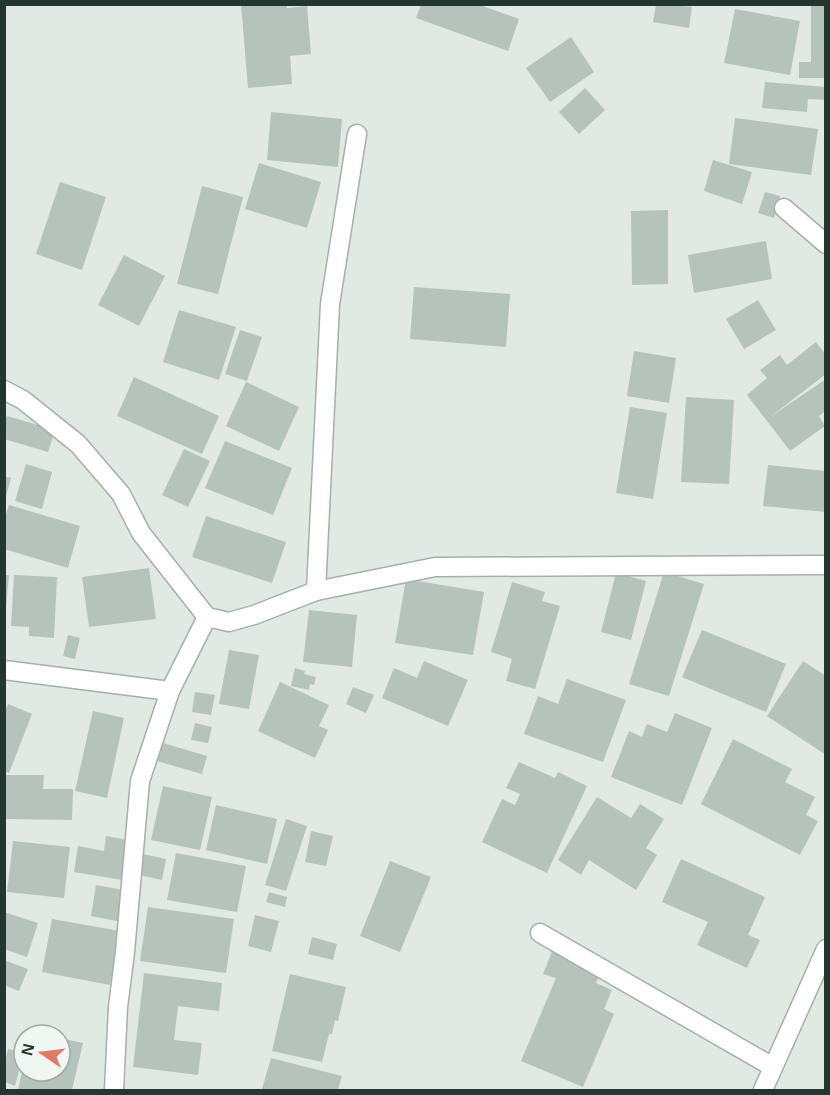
<svg xmlns="http://www.w3.org/2000/svg" width="830" height="1095" viewBox="0 0 830 1095" font-family="Helvetica,sans-serif">
  <rect width="100%" height="100%" fill="#e0e9e4"/>
  <g fill="#b6c3bd">
    <path d="M 241,4 L 286,4 L 287,8 L 307,6 L 311,54 L 290,56 L 292,84 L 248,88 Z"/>
    <path d="M 421,4 L 477,4 L 519,19 L 508,51 L 416,18 Z"/>
    <path d="M 811,4 L 826,4 L 826,78 L 799,78 L 799,62 L 811,62 Z"/>
    <path d="M 656,5 L 676,5 L 692,7 L 689,28 L 653,22 Z"/>
    <path d="M 735,9 L 800,21 L 790,75 L 724,63 Z"/>
    <path d="M 571,37 L 594,72 L 550,102 L 526,68 Z"/>
    <path d="M 765,82 L 826,87 L 826,100 L 808,99 L 807,112 L 762,108 Z"/>
    <path d="M 585,88 L 605,110 L 579,134 L 559,112 Z"/>
    <path d="M 271,112 L 342,119 L 338,167 L 267,160 Z"/>
    <path d="M 735,118 L 818,129 L 811,175 L 729,164 Z"/>
    <path d="M 713,160 L 752,172 L 742,204 L 704,191 Z"/>
    <path d="M 259,163 L 321,182 L 307,228 L 245,209 Z"/>
    <path d="M 60,182 L 106,197 L 82,270 L 36,254 Z"/>
    <path d="M 202,186 L 243,197 L 218,294 L 177,284 Z"/>
    <path d="M 765,192 L 780,196 L 774,218 L 758,213 Z"/>
    <path d="M 668,210 L 668,284 L 632,285 L 631,211 Z"/>
    <path d="M 766,241 L 772,279 L 694,293 L 688,255 Z"/>
    <path d="M 124,255 L 165,276 L 139,326 L 98,305 Z"/>
    <path d="M 414,287 L 510,294 L 506,347 L 410,339 Z"/>
    <path d="M 758,300 L 776,330 L 744,349 L 726,319 Z"/>
    <path d="M 179,310 L 236,327 L 219,380 L 163,362 Z"/>
    <path d="M 240,330 L 262,337 L 247,381 L 225,374 Z"/>
    <path d="M 816,342 L 826,355 L 826,374 L 770,417 L 826,379 L 826,411 L 819,416 L 825,426 L 790,451 L 747,395 L 767,378 L 760,370 L 780,355 L 787,365 Z"/>
    <path d="M 634,351 L 676,358 L 669,403 L 627,396 Z"/>
    <path d="M 134,377 L 219,416 L 202,454 L 117,416 Z"/>
    <path d="M 246,382 L 299,407 L 279,451 L 226,426 Z"/>
    <path d="M 686,397 L 734,400 L 729,484 L 681,482 Z"/>
    <path d="M 630,407 L 667,413 L 653,499 L 616,493 Z"/>
    <path d="M 7,416 L 55,430 L 48,452 L 4,439 L 4,424 Z"/>
    <path d="M 225,441 L 292,468 L 273,515 L 205,488 Z"/>
    <path d="M 184,449 L 210,461 L 188,507 L 162,495 Z"/>
    <path d="M 26,464 L 52,472 L 42,509 L 15,501 Z"/>
    <path d="M 768,465 L 826,471 L 826,512 L 763,506 Z"/>
    <path d="M 4,476 L 11,478 L 5,500 L 4,500 Z"/>
    <path d="M 9,505 L 80,526 L 68,568 L 4,549 L 4,520 Z"/>
    <path d="M 206,516 L 286,542 L 272,583 L 192,557 Z"/>
    <path d="M 149,568 L 156,619 L 89,627 L 82,577 Z"/>
    <path d="M 664,572 L 704,584 L 669,696 L 629,684 Z"/>
    <path d="M 616,573 L 646,581 L 631,640 L 601,632 Z"/>
    <path d="M 4,575 L 9,575 L 6,608 L 4,608 Z"/>
    <path d="M 14,575 L 57,577 L 54,638 L 29,636 L 29,627 L 11,626 Z"/>
    <path d="M 406,579 L 484,592 L 473,655 L 395,643 Z"/>
    <path d="M 512,582 L 545,592 L 542,601 L 560,606 L 535,689 L 506,681 L 512,659 L 491,652 Z"/>
    <path d="M 309,610 L 357,615 L 352,667 L 303,662 Z"/>
    <path d="M 702,630 L 786,664 L 766,712 L 682,677 Z"/>
    <path d="M 68,635 L 80,638 L 75,659 L 63,656 Z"/>
    <path d="M 229,650 L 259,655 L 249,709 L 219,704 Z"/>
    <path d="M 424,661 L 468,680 L 448,726 L 382,698 L 394,668 L 417,678 Z"/>
    <path d="M 803,661 L 826,676 L 826,755 L 767,716 Z"/>
    <path d="M 295,668 L 305,671 L 304,674 L 316,677 L 314,685 L 310,684 L 309,690 L 291,686 Z"/>
    <path d="M 567,679 L 626,700 L 603,762 L 524,734 L 538,696 L 558,704 Z"/>
    <path d="M 280,682 L 329,705 L 319,726 L 328,730 L 315,758 L 258,731 Z"/>
    <path d="M 353,687 L 374,695 L 366,713 L 346,704 Z"/>
    <path d="M 195,692 L 215,695 L 211,715 L 192,712 Z"/>
    <path d="M 8,704 L 32,714 L 9,773 L 4,771 L 4,713 Z"/>
    <path d="M 93,711 L 124,718 L 107,798 L 75,791 Z"/>
    <path d="M 675,713 L 712,728 L 682,805 L 611,777 L 629,731 L 642,737 L 647,724 L 667,732 Z"/>
    <path d="M 195,723 L 212,727 L 208,743 L 191,740 Z"/>
    <path d="M 733,739 L 792,769 L 785,782 L 815,797 L 806,815 L 818,821 L 800,855 L 701,804 Z"/>
    <path d="M 163,743 L 207,756 L 202,774 L 157,761 Z"/>
    <path d="M 519,762 L 555,778 L 558,772 L 587,786 L 547,873 L 482,842 L 502,799 L 515,805 L 520,794 L 506,788 Z"/>
    <path d="M 4,775 L 44,775 L 43,789 L 73,789 L 72,820 L 4,819 Z"/>
    <path d="M 163,786 L 212,797 L 200,850 L 151,840 Z"/>
    <path d="M 597,797 L 631,818 L 640,804 L 664,819 L 646,848 L 657,855 L 636,890 L 589,860 L 581,875 L 558,860 Z"/>
    <path d="M 216,805 L 277,819 L 267,864 L 206,850 Z"/>
    <path d="M 286,819 L 307,826 L 286,891 L 265,885 Z"/>
    <path d="M 311,831 L 333,836 L 326,866 L 305,862 Z"/>
    <path d="M 106,836 L 128,840 L 122,880 L 74,872 L 78,846 L 104,851 Z"/>
    <path d="M 13,841 L 70,847 L 64,898 L 7,892 Z"/>
    <path d="M 176,853 L 246,866 L 237,912 L 167,900 Z"/>
    <path d="M 143,854 L 166,859 L 162,880 L 139,875 Z"/>
    <path d="M 681,859 L 765,897 L 748,935 L 760,940 L 747,968 L 697,945 L 708,922 L 662,902 Z"/>
    <path d="M 390,861 L 431,877 L 400,952 L 360,936 Z"/>
    <path d="M 96,885 L 129,891 L 122,922 L 91,916 Z"/>
    <path d="M 269,892 L 287,897 L 285,907 L 266,902 Z"/>
    <path d="M 148,907 L 234,919 L 226,973 L 140,961 Z"/>
    <path d="M 4,912 L 38,923 L 27,957 L 4,949 Z"/>
    <path d="M 255,915 L 279,921 L 271,952 L 248,946 Z"/>
    <path d="M 52,919 L 120,931 L 110,985 L 42,972 Z"/>
    <path d="M 312,937 L 337,944 L 333,960 L 308,954 Z"/>
    <path d="M 553,949 L 602,969 L 596,983 L 612,990 L 604,1009 L 614,1014 L 583,1087 L 521,1061 L 556,978 L 543,974 Z"/>
    <path d="M 4,960 L 28,969 L 19,991 L 4,985 Z"/>
    <path d="M 144,973 L 222,983 L 219,1011 L 178,1006 L 174,1040 L 202,1043 L 198,1075 L 133,1067 Z"/>
    <path d="M 290,974 L 346,987 L 338,1021 L 335,1020 L 332,1034 L 329,1034 L 322,1062 L 272,1051 Z"/>
    <path d="M 60,1038 L 83,1043 L 72,1090 L 18,1090 L 22,1071 L 60,1071 Z"/>
    <path d="M 8,1049 L 19,1052 L 18,1058 L 22,1059 L 15,1086 L 5,1082 L 5,1061 Z"/>
    <path d="M 271,1058 L 342,1076 L 338,1090 L 262,1089 Z"/>
  </g>
  <g fill="none" stroke-linecap="round" stroke-linejoin="round">
    <defs>
      <g id="street">
        <path d="M 784,208 L 826,244"/>
        <path d="M 4,390 L 23,400 L 78,444 L 121,494 L 141,533 L 207,617 L 229,622 L 254,615 L 316,591 L 435,567 L 826,565"/>
        <path d="M 316,591 L 330,304 L 357,134"/>
        <path d="M 4,670 L 170,691"/>
        <path d="M 540,933 L 773,1067"/>
        <path d="M 114,1090 L 118,1007 L 125,952 L 140,781 L 170,691 L 207,617"/>
        <path d="M 763,1090 L 826,949"/>
      </g>
    </defs>
    <use href="#street" stroke="#a4b0aa" stroke-width="21"/>
    <use href="#street" stroke="#fff" stroke-width="18"/>
  </g>
  <rect width="830" height="1095" fill="none" stroke="#233730" stroke-width="12"/>
  <g transform="translate(42 1053) rotate(284)"><circle r="28" fill="#f0f6f2" stroke="#9eaaa4" stroke-width="1.5"/>
  <path d="M0-4.5L10 22L0 15L-10 22Z" fill="#e07a67"/>
  <text y="-9" font-size="16" font-weight="bold" text-anchor="middle" fill="#233730">N</text>
  </g>
</svg>
